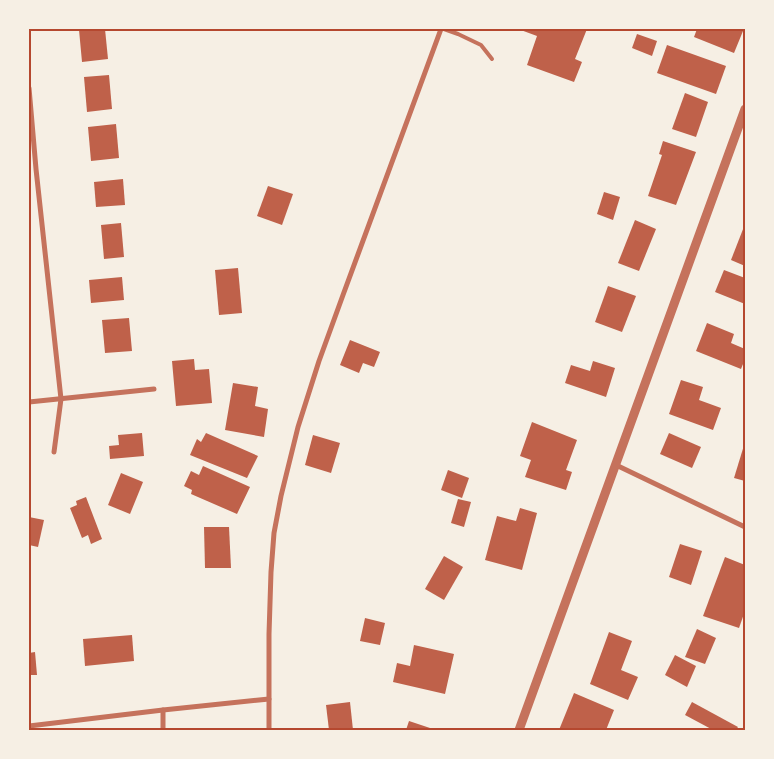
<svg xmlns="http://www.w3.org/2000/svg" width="774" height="759" viewBox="0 0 774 759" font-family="'PT Serif',serif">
  <rect width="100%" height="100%" fill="#f6efe4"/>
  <g fill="#bf614a">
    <path d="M 93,29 L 105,29 L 108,59 L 82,62 L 79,30 Z"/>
    <path d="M 518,29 L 587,29 L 575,59 L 582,62 L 574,82 L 527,65 L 537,36 Z"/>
    <path d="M 697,29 L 736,29 L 743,31 L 734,53 L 694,37 Z"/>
    <path d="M 637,34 L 657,41 L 652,56 L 632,48 Z"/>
    <path d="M 667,45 L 726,66 L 716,94 L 657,73 Z"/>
    <path d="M 109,75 L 112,109 L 87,112 L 84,77 Z"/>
    <path d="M 685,93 L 708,102 L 696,137 L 672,129 Z"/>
    <path d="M 116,124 L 119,158 L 91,161 L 88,127 Z"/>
    <path d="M 663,141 L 696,152 L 676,205 L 648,196 L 662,155 L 659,154 Z"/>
    <path d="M 123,179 L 125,205 L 96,207 L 94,182 Z"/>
    <path d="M 268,186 L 293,194 L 282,225 L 257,216 Z"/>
    <path d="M 604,192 L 620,197 L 613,220 L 597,214 Z"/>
    <path d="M 635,220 L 656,229 L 639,271 L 618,263 Z"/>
    <path d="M 121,223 L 124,257 L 104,259 L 101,225 Z"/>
    <path d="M 745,224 L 745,266 L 731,260 Z"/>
    <path d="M 238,268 L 242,313 L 219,315 L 215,270 Z"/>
    <path d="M 724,270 L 745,278 L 745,304 L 715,292 Z"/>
    <path d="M 122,277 L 124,300 L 91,303 L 89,280 Z"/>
    <path d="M 608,286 L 636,296 L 622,332 L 595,322 Z"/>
    <path d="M 129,318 L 132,351 L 105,353 L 102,320 Z"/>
    <path d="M 707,323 L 734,334 L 731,343 L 745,349 L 745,359 L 741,369 L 696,351 Z"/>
    <path d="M 350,340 L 380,352 L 374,367 L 363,363 L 359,373 L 340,365 Z"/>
    <path d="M 194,359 L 195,370 L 209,369 L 212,403 L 176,406 L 172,361 Z"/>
    <path d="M 593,361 L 615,368 L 606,397 L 565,383 L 571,365 L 590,371 Z"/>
    <path d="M 681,380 L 703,387 L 699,400 L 721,408 L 713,430 L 669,414 Z"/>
    <path d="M 233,383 L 258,387 L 255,406 L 268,409 L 264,437 L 225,430 Z"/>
    <path d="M 532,422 L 577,440 L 566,470 L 572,472 L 566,490 L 525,477 L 531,460 L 520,456 Z"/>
    <path d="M 142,433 L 144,456 L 110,459 L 109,446 L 119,445 L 118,435 Z"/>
    <path d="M 206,433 L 258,456 L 247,478 L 190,455 L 197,439 L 201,442 Z"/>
    <path d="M 669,433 L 701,447 L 692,468 L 660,454 Z"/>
    <path d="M 313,435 L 340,443 L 331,473 L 305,465 Z"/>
    <path d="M 745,442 L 745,481 L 734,478 Z"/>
    <path d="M 203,466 L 250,487 L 237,514 L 191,494 L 192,490 L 184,486 L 191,471 L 199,475 Z"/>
    <path d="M 448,470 L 469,478 L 462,498 L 441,490 Z"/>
    <path d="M 121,473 L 143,482 L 130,514 L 108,505 Z"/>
    <path d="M 86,497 L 102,539 L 91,544 L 88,535 L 82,538 L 70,508 L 77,505 L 76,501 Z"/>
    <path d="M 458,499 L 471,502 L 464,527 L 451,523 Z"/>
    <path d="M 520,508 L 537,513 L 522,570 L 485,560 L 497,516 L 516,521 Z"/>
    <path d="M 29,517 L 44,520 L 38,547 L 29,545 Z"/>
    <path d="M 204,527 L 229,527 L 231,568 L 205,568 Z"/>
    <path d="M 680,544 L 702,551 L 691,585 L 669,577 Z"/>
    <path d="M 444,556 L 463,567 L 444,600 L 425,589 Z"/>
    <path d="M 725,557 L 745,565 L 745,611 L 739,628 L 703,616 Z"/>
    <path d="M 365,618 L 385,623 L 380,645 L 360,641 Z"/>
    <path d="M 697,629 L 716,638 L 705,664 L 685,657 Z"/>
    <path d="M 609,632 L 632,641 L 621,670 L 638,677 L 628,700 L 590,684 Z"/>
    <path d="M 132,635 L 134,661 L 85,666 L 83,639 Z"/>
    <path d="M 414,645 L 454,654 L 445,694 L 393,682 L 397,663 L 410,666 Z"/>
    <path d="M 35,652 L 37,675 L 29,675 L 29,653 Z"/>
    <path d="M 675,655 L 696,666 L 687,687 L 665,675 Z"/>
    <path d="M 574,693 L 614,710 L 606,730 L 559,730 Z"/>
    <path d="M 350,702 L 353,730 L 329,730 L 326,705 Z"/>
    <path d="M 692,702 L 738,727 L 736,730 L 713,730 L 685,715 Z"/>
    <path d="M 409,721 L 436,730 L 406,730 Z"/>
  </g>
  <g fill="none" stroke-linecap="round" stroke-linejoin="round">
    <path stroke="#c5725c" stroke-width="4" d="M 444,29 L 458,34 L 481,45 L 492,59"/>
    <g stroke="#c5725c" stroke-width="5">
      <path d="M 29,88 L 36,169 L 61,399 L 54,452"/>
      <path d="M 29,402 L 154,389"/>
      <path d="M 616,465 L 745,527"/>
      <path d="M 29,726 L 163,710 L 269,699"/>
      <path d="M 163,730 L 163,710"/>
      <path d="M 269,730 L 269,634 L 271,572 L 274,533 L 281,496 L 298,427 L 319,361 L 343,295 L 441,29"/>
    </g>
    <path stroke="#c5725c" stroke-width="9" d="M 519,730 L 745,109"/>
  </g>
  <rect width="774" height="759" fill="none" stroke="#f6efe4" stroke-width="60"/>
  <rect x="30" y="30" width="714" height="699" fill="none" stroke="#b5482f" stroke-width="2"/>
</svg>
